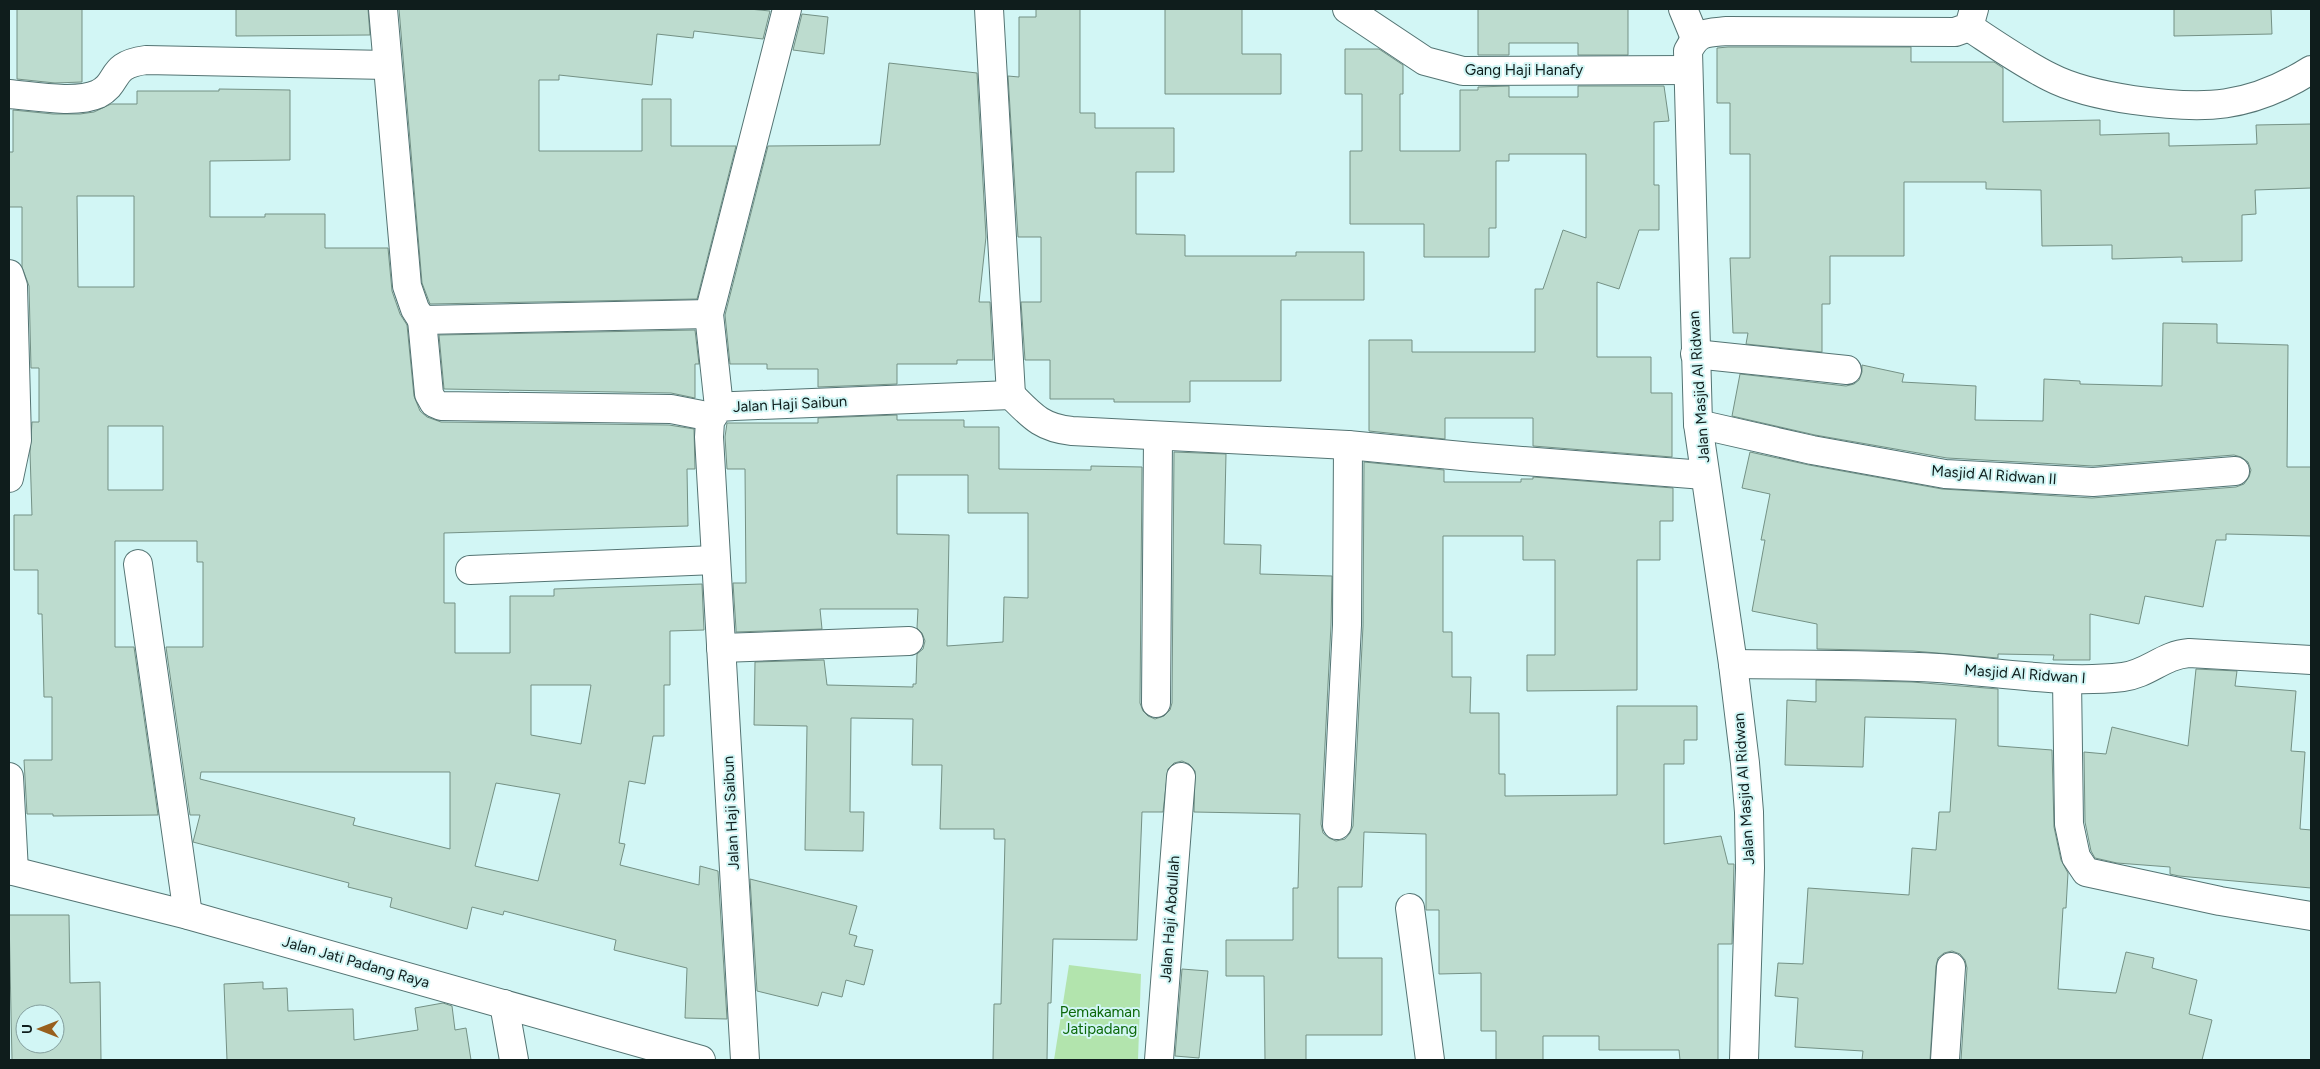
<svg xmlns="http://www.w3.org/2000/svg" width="2320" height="1069" viewBox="0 0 2320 1069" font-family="Figtree,sans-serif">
  <rect width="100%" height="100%" fill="#d2f6f5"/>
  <path fill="#b2e4ad" d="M 1069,965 L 1141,974 L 1138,1060 L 1054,1060 Z"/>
  <g fill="#bddccf" stroke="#749185" fill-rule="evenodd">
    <path d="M 17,9 L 82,9 L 82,82 L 55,83 L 17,79 Z"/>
    <path d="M 236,9 L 368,9 L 370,35 L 236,36 Z"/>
    <path d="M 399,9 L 749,9 L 770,11 L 763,39 L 694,31 L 693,38 L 657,34 L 652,85 L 559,75 L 559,80 L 539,80 L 539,151 L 642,151 L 642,99 L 671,99 L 671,146 L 736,146 L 697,299 L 430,304 L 422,283 Z"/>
    <path d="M 1036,9 L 1080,9 L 1080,113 L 1095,113 L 1095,128 L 1174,128 L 1174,172 L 1136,172 L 1136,234 L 1185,235 L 1185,256 L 1296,256 L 1296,252 L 1364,252 L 1364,300 L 1281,300 L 1281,381 L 1190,381 L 1190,402 L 1114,402 L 1114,399 L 1050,399 L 1050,360 L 1025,360 L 1021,302 L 1041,302 L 1041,237 L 1018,237 L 1008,76 L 1019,77 L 1019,17 L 1036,17 Z"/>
    <path d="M 1165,9 L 1242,9 L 1242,54 L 1281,54 L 1281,94 L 1165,94 Z"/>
    <path d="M 1478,9 L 1628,9 L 1628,55 L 1578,55 L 1578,43 L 1509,43 L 1509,55 L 1478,55 Z"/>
    <path d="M 2174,9 L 2271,9 L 2272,34 L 2174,36 Z"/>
    <path d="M 802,14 L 828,17 L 824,54 L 793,50 Z"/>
    <path d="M 1728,47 L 1911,47 L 1911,62 L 1994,62 L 2003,68 L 2003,122 L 2100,120 L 2100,135 L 2169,133 L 2169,146 L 2257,144 L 2256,125 L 2311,124 L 2311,188 L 2255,190 L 2256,214 L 2242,215 L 2242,261 L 2182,262 L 2182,257 L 2112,259 L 2112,245 L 2042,246 L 2041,190 L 1986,189 L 1986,182 L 1904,182 L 1904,256 L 1830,256 L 1830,304 L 1822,304 L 1822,352 L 1746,344 L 1748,333 L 1733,333 L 1730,258 L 1750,258 L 1750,154 L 1730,154 L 1730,103 L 1717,103 L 1717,48 Z"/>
    <path d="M 1345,49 L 1379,49 L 1403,65 L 1403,94 L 1400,94 L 1400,151 L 1460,151 L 1460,90 L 1478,90 L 1478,87 L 1509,86 L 1509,97 L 1578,97 L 1578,86 L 1664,86 L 1669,121 L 1654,122 L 1654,185 L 1659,185 L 1659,230 L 1639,230 L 1619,289 L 1597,282 L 1597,357 L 1651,357 L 1651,393 L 1672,393 L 1672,457 L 1533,446 L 1533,418 L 1445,418 L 1445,439 L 1369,431 L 1369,340 L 1412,340 L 1412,352 L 1535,352 L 1535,289 L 1543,289 L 1563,230 L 1586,238 L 1586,154 L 1509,154 L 1509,161 L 1496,161 L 1496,228 L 1489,228 L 1489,257 L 1424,257 L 1424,224 L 1350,224 L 1350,151 L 1362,151 L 1362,94 L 1345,94 Z"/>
    <path d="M 889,63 L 977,73 L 986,237 L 979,302 L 990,302 L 993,360 L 957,360 L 957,364 L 897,364 L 897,384 L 818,387 L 818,369 L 767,369 L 767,364 L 730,364 L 725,315 L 768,146 L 880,145 Z"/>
    <path d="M 219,89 L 290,90 L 290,160 L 210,161 L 210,217 L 265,217 L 265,214 L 325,214 L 325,248 L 388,248 L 392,291 L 400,314 L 407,325 L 414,396 L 420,411 L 427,417 L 441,422 L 669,425 L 694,429 L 695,469 L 687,469 L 688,526 L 444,533 L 444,603 L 455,603 L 455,653 L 510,653 L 510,596 L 554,596 L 554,589 L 702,584 L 704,630 L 670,631 L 670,685 L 664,685 L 664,736 L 653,736 L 645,784 L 629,781 L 619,843 L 625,844 L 620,865 L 699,885 L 700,866 L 718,871 L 727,1019 L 685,1018 L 687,968 L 614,950 L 616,940 L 504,911 L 503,915 L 472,907 L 467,929 L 390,907 L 392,898 L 348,887 L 349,883 L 193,842 L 200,815 L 190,815 L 166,647 L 203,647 L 203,562 L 197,562 L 197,541 L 115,541 L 115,647 L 134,647 L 158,815 L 53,816 L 53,814 L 27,814 L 24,760 L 52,760 L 52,697 L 44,697 L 42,614 L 38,614 L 38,570 L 14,570 L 14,515 L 32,515 L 30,452 L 32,422 L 39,422 L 39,368 L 31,368 L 29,286 L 22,267 L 22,207 L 9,207 L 9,152 L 13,152 L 13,110 L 53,114 L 80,114 L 94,112 L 111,104 L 137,104 L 137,91 L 219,91 ZM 77,196 L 134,196 L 134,287 L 78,287 ZM 108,426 L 163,426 L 163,490 L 108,490 ZM 531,685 L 591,685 L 581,744 L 531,735 ZM 201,772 L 450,772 L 450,849 L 353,825 L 355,818 L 200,779 ZM 496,783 L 560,794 L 538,881 L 475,866 Z"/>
    <path d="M 2163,323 L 2217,324 L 2217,343 L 2288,345 L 2287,467 L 2311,467 L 2311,536 L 2226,534 L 2226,540 L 2216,540 L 2203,607 L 2145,596 L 2139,624 L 2090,614 L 2090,660 L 2053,660 L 2054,655 L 1998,654 L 1998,658 L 1913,651 L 1817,649 L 1817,624 L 1752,611 L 1765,540 L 1761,540 L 1770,494 L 1742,488 L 1750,452 L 1809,465 L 1942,489 L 2092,498 L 2236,487 L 2244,484 L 2249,477 L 2251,470 L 2248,462 L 2241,457 L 2234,455 L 2093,466 L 1947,458 L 1815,435 L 1732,416 L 1740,374 L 1846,386 L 1854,384 L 1859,380 L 1862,372 L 1862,365 L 1904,374 L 1902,382 L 1976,386 L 1975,420 L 2043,421 L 2044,379 L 2080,381 L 2080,384 L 2162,386 Z"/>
    <path d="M 695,330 L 699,364 L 695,364 L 695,398 L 671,393 L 444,389 L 439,335 Z"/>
    <path d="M 897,415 L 897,420 L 964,420 L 964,427 L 999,427 L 999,469 L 1091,470 L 1091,466 L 1142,467 L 1140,703 L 1143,711 L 1148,716 L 1155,719 L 1164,716 L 1170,710 L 1172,703 L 1174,452 L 1226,454 L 1224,544 L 1261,545 L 1260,574 L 1332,576 L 1331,625 L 1321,824 L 1323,833 L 1329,838 L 1336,841 L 1345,839 L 1350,833 L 1353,826 L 1363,626 L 1364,462 L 1444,470 L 1444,482 L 1521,482 L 1521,479 L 1533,479 L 1533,477 L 1673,488 L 1673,521 L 1660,521 L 1660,560 L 1637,560 L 1637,690 L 1527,691 L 1527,655 L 1555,655 L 1555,560 L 1523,560 L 1523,536 L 1443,536 L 1443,632 L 1452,632 L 1452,677 L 1471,677 L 1470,713 L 1499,713 L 1499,774 L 1505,774 L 1505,796 L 1617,795 L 1617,706 L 1697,706 L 1697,740 L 1684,740 L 1684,764 L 1664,764 L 1664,844 L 1721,836 L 1728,864 L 1734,864 L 1732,944 L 1718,944 L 1718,1060 L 1680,1060 L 1679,1050 L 1599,1050 L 1599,1036 L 1543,1036 L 1543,1060 L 1496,1060 L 1496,1031 L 1481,1031 L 1481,973 L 1439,974 L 1439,910 L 1426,910 L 1426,834 L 1364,832 L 1362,887 L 1338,887 L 1338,958 L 1382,958 L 1382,1035 L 1306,1035 L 1306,1060 L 1265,1060 L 1264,976 L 1226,976 L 1226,940 L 1293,940 L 1293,888 L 1298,888 L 1300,814 L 1194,812 L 1195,771 L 1189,764 L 1182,761 L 1174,763 L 1168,769 L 1163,812 L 1142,812 L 1137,940 L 1053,939 L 1051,1003 L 1048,1003 L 1047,1060 L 993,1060 L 994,1004 L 1001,1004 L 1005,839 L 994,839 L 994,829 L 940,829 L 942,765 L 912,765 L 913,719 L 851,718 L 850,812 L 864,812 L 863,851 L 805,850 L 807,726 L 754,725 L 755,662 L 824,660 L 827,685 L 913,687 L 913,684 L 916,684 L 917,654 L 923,649 L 925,641 L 922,633 L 917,628 L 918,609 L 820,609 L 822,629 L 736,632 L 736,629 L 733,583 L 746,583 L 745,469 L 727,469 L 725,437 L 727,423 L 818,423 L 818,418 ZM 897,475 L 968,475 L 968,513 L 1028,513 L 1028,598 L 1004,597 L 1003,642 L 947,646 L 949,535 L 897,534 Z"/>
    <path d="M 2196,669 L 2237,671 L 2235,686 L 2296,691 L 2291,751 L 2305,752 L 2300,829 L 2311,830 L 2311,888 L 2179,876 L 2170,874 L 2170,867 L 2117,863 L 2095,858 L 2091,851 L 2085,822 L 2084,752 L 2106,754 L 2112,727 L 2188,746 Z"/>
    <path d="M 1816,680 L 1912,682 L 1998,689 L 1998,746 L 2052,750 L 2054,827 L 2061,860 L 2068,873 L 2066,908 L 2063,908 L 2058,989 L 2116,993 L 2126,952 L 2154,958 L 2152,968 L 2197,980 L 2189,1014 L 2212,1020 L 2202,1060 L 1961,1060 L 1967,968 L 1965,960 L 1960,954 L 1952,951 L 1944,953 L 1938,958 L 1936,966 L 1930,1060 L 1862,1060 L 1863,1051 L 1795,1047 L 1798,998 L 1775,996 L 1778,963 L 1803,964 L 1808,888 L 1909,895 L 1912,848 L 1936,850 L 1939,812 L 1950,812 L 1956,719 L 1865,717 L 1863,767 L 1785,765 L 1787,700 L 1816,702 Z"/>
    <path d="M 750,879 L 857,906 L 849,934 L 857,936 L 854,946 L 873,950 L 864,985 L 846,980 L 842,997 L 822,992 L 818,1006 L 757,991 Z"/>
    <path d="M 9,915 L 69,915 L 70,983 L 100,982 L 101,1060 L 12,1060 ZM 25,1014 L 55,1014 L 55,1044 L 25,1044 Z"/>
    <path d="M 1182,969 L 1208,971 L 1199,1058 L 1175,1056 Z"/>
    <path d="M 263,982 L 263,989 L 287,988 L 288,1011 L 353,1009 L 354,1040 L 418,1030 L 415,1008 L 443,1003 L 452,1006 L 455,1030 L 466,1028 L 471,1060 L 227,1060 L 224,984 Z"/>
  </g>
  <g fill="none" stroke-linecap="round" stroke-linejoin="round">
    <defs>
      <g id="minor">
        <path d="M 383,9 L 407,286 L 415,309 L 422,320 L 709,314"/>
        <path d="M 989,9 L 1011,395"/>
        <path d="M 1347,9 L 1425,61 L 1463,71 L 1688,70"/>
        <path d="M 1683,9 L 1695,38"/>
        <path d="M 1969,27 C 1995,44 2022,63 2050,77 C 2075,90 2106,96 2133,100 C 2204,110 2249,109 2311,70"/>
        <path d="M 9,94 C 33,96 76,104 98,94 C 121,82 108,65 146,60 L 387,65"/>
        <path d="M 9,274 L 13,286 L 17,440 L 9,478"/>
        <path d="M 422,320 L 429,394 L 434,403 L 441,406 L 671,409 L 712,417"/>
        <path d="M 1695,354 L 1847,370"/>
        <path d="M 1011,395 C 1031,415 1041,428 1072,431 L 1348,445 L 1472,457 L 1704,475"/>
        <path d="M 719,407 L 709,314 L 787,9"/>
        <path d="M 1698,424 L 1812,450 L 1945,474 L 2093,482 L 2235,471"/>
        <path d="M 138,564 L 188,915"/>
        <path d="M 470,570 L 715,560"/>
        <path d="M 721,648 L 909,641"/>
        <path d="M 1733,664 C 1801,665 1870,664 1938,668 C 1999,672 2061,684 2123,677 C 2148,674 2163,655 2189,653 L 2311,660"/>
        <path d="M 2067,679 L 2069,824 L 2076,857 L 2086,872 L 2220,901 L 2311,916"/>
        <path d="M 1156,703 L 1158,437"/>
        <path d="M 9,777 L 14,871"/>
        <path d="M 1337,825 L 1347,625 L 1348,445"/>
        <path d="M 1410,908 L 1430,1060"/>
        <path d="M 504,1004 L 514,1060"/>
        <path d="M 745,1060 L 709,437 L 710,421 L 719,407 L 734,406 L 1011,395"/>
        <path d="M 1159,1060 L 1181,777"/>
        <path d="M 1744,1060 L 1750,868 L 1749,812 L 1745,763 L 1733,664 L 1698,424 L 1688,51 C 1698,31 1706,33 1727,31 L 1955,32 L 1969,27 L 1974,9"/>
        <path d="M 1945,1060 L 1951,967"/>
      </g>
      <path id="tertiary" d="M 9,870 L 188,915 L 701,1060"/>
    </defs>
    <use href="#minor" stroke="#547473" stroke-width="30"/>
    <use href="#tertiary" stroke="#547473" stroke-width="30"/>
    <use href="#minor" stroke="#fff" stroke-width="28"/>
    <use href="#tertiary" stroke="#fff" stroke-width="28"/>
  </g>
  <g text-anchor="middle" stroke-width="4" stroke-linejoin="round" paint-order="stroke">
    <g font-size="15" fill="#0f1d1c" stroke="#d2f6f5">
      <text x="1524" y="75">Gang Haji Hanafy</text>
      <text transform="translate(1699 387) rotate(-94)" y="5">Jalan Masjid Al Ridwan</text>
      <text transform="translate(790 404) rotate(-3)" y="5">Jalan Haji Saibun</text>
      <text transform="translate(1994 475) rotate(4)" y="5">Masjid Al Ridwan II</text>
      <text transform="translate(2025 674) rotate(4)" y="5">Masjid Al Ridwan I</text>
      <text transform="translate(1744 789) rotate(-94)" y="5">Jalan Masjid Al Ridwan</text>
      <text transform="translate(731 813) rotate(-93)" y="5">Jalan Haji Saibun</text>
      <text transform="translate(1170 919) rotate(-86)" y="5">Jalan Haji Abdullah</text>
      <text transform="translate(356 962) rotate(16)" y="5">Jalan Jati Padang Raya</text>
    </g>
    <g font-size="15" fill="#0c6809" stroke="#d2f6f5">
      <text x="1100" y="1017">Pemakaman<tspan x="1100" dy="17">Jatipadang</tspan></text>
    </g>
  </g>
  <rect width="2320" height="1069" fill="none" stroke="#0f1d1c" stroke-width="20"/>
  <g transform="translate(40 1029) rotate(270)"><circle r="24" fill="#d2f6f5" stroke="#849f9e"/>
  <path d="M0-4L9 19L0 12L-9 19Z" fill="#985f1c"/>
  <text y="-8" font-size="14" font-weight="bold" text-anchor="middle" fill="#0f1d1c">U</text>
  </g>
</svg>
